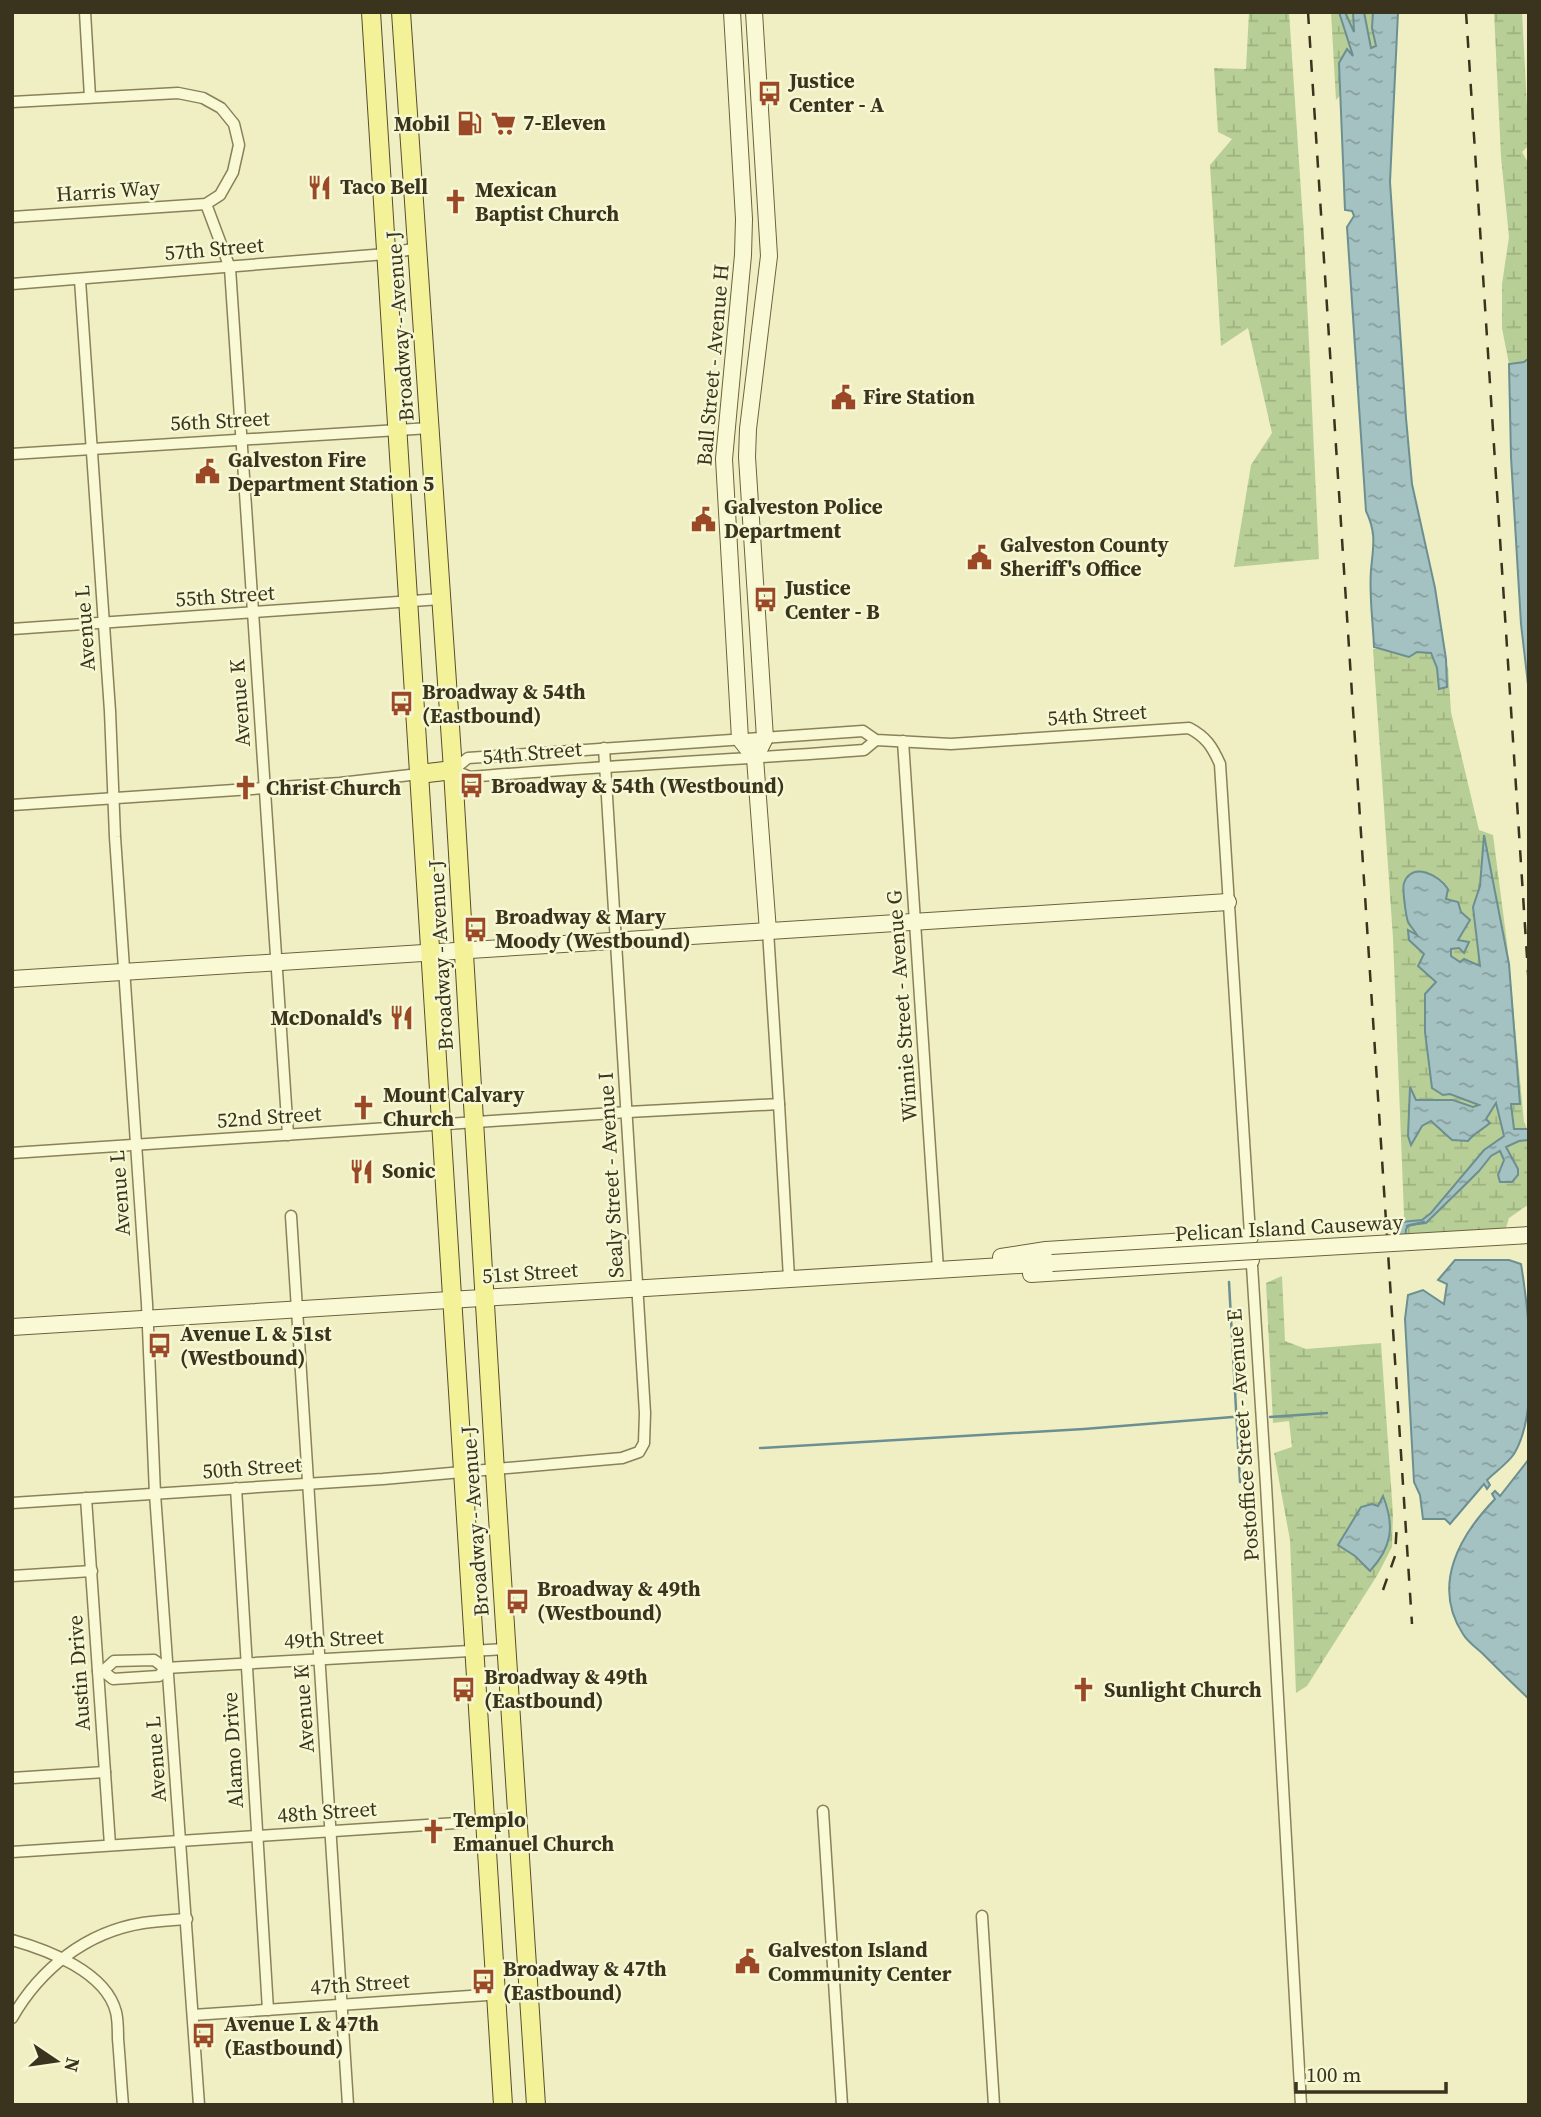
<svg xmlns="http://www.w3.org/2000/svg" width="1541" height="2117" viewBox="0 0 1541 2117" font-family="'Source Serif 4',serif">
  <defs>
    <pattern id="wetland-marsh" width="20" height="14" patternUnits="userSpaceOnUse" patternTransform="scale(1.75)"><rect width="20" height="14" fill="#b7ce96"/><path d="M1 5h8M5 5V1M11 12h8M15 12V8" fill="none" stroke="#9eb181"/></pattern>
    <pattern id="water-ripples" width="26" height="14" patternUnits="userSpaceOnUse" patternTransform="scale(1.75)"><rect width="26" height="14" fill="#a5c2c2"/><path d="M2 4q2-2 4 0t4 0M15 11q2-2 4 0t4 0" fill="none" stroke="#879e9d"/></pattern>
  </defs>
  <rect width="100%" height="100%" fill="#efefc3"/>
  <g fill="url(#wetland-marsh)">
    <path d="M 1249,12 L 1289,12 L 1304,236 L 1319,559 L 1234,567 L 1251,465 L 1272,433 L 1248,328 L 1221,346 L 1210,165 L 1232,139 L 1218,132 L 1214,68 L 1246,69 Z"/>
    <path d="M 1331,12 L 1387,12 L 1381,48 L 1336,100 Z"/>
    <path d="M 1494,12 L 1522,12 L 1529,145 L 1522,152 L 1529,164 L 1529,358 L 1524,362 L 1509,364 L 1502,328 L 1502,284 L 1509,237 L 1501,157 Z"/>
    <path d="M 1422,648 L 1448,667 L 1451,712 L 1479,830 L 1493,835 L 1507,943 L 1524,1122 L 1529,1133 L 1529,1199 L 1528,1205 L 1509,1218 L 1502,1241 L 1399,1246 L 1404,1214 L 1393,938 L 1373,649 Z"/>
    <path d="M 1282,1276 L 1285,1341 L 1306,1349 L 1381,1343 L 1393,1514 L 1392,1547 L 1378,1574 L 1307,1686 L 1296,1693 L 1290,1540 L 1274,1453 L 1292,1447 L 1289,1421 L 1273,1423 L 1266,1283 Z"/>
  </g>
  <g fill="url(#water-ripples)" stroke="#6c8f91" stroke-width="2">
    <path d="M 1339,12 L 1345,12 L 1354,32 L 1353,12 L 1364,12 L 1371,48 L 1376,46 L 1372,28 L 1373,12 L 1398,12 L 1390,182 L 1406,418 L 1412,484 L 1435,588 L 1446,659 L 1447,687 L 1439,689 L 1437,668 L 1431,653 L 1417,652 L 1409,657 L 1374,647 C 1373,622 1369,595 1371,570 C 1373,547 1377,534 1366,511 L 1347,227 L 1354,216 L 1352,211 L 1345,210 L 1339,63 L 1347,49 L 1353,56 Z"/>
    <path d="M 1529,358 L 1529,693 L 1521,624 L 1511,457 L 1509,364 L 1524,362 Z"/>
    <path d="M 1484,835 L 1509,964 L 1520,1104 L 1511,1104 L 1514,1129 L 1529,1129 L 1529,1140 L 1519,1141 L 1506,1147 L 1518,1169 L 1518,1175 L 1512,1182 L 1500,1182 L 1498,1175 L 1504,1160 L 1500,1151 L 1491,1156 L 1479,1171 L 1426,1223 L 1409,1225 L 1406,1229 L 1405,1241 L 1397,1241 L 1401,1222 L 1422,1220 L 1431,1213 L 1484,1150 L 1504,1136 L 1496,1103 L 1486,1119 L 1490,1123 C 1482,1130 1474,1133 1468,1141 L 1452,1140 L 1431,1121 L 1422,1126 L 1411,1145 L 1408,1136 L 1410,1087 L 1416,1100 L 1453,1100 L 1473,1107 L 1479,1105 L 1450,1094 L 1443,1095 L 1432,1088 L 1425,1032 L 1425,994 L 1436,982 L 1418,966 L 1424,954 L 1409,940 L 1408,930 L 1417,935 C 1415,931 1410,926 1408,922 C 1406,916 1402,888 1404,883 C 1412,861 1439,875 1448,889 L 1446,899 L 1458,902 L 1461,912 L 1470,920 L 1458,940 L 1469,942 L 1464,953 L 1459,948 L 1451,949 L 1451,956 L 1460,962 L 1464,959 L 1480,966 L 1473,907 L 1480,886 Z"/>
    <path d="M 1455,1260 L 1509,1260 L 1521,1264 C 1529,1313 1540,1412 1514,1454 C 1507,1464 1495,1472 1487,1480 L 1490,1485 L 1487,1489 L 1484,1484 L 1450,1524 L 1445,1519 L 1423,1519 L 1420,1495 L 1414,1482 L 1405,1319 L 1408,1295 L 1423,1290 L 1444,1304 L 1447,1284 L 1438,1280 Z"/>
    <path d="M 1529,1459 L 1529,1699 C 1513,1684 1497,1668 1482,1653 C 1475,1647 1467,1641 1463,1634 C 1431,1585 1460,1535 1495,1499 L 1492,1494 L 1495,1491 L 1500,1496 Z"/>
    <path d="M 1383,1496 C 1395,1526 1392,1547 1370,1571 L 1355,1556 L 1338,1545 L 1361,1507 L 1372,1504 L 1378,1506 Z"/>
  </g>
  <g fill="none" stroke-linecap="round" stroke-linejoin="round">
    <g stroke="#6c8f91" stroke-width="2.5">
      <path d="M 1407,1226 L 1424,1222"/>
      <path d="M 1229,1282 L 1240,1482"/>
      <path d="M 1270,1417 L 1327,1413"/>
      <path d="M 760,1448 L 1084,1429 L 1245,1416"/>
    </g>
    <defs>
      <g id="street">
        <path d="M 85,12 L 90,97"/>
        <path d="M 12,102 L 178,93 L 203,98 L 221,108 L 234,124 L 239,145 L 233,172 L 220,195 L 206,204 L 12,217"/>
        <path d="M 206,204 L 230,268 L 288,1135"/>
        <path d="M 80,280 L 110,711 L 115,837 L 147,1304 L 155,1494 L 199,2105"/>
        <path d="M 12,284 L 386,254 L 418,248"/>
        <path d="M 12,454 L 430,428"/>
        <path d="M 12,629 L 441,599"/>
        <path d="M 876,740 L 864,750 C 733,760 602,766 470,777 L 453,770 L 468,758 L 863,731 L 876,740 L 951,744 L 1189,728 C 1206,737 1212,746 1220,764 L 1266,1485 L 1301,2105"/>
        <path d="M 903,741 L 938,1269"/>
        <path d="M 12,805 L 340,783 L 419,774"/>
        <path d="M 779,1104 L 789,1278"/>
        <path d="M 12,1153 L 628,1112 L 779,1104 L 768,931"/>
        <path d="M 291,1216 L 348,2105"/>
        <path d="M 236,1488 L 268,2010"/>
        <path d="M 86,1498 L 110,1845"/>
        <path d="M 12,1503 L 383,1479 L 622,1458 L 639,1452 L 644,1443 L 645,1413 L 604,748"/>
        <path d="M 12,1576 L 92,1571"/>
        <path d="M 98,1671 L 103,1671 L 114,1661 L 154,1660 L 165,1668 L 506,1649"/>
        <path d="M 103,1671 L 113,1679 L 159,1676 L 165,1668"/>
        <path d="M 12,1778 L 105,1772"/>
        <path d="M 823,1811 L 842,2105"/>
        <path d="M 12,1852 L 518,1819"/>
        <path d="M 982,1916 L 994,2105"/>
        <path d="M 12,1940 C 48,1950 106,1972 116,2012 C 118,2020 118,2030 118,2039 C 120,2061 121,2083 123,2105"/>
        <path d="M 193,2015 L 530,1992"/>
        <path d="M 12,2018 C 40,1969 86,1932 143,1923 C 157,1921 172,1920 187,1919"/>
      </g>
      <g id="secondary">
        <path d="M 732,12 L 744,219 L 743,255 L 724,459 L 740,739 L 755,758"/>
        <path d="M 754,12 L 769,256 L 748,429 L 747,457 L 765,738 L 755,758 L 768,931"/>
        <path d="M 12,979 L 1228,902"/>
        <path d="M 1001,1257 L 1046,1250 L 1250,1237"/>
        <path d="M 1031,1274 L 1251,1260"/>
        <path d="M 12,1327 L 1052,1263"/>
      </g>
      <g id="primary">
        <path d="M 371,12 L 503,2105"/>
        <path d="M 401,12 L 453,770 L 495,1471 L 536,2105"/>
        <path d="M 419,774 L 453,770"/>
      </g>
    </defs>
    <use href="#street" stroke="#8a8159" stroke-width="13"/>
    <use href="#secondary" stroke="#6c623c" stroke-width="18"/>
    <use href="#primary" stroke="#584d2d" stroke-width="20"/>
    <use href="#street" stroke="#faf9d6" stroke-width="10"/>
    <use href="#secondary" stroke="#faf9d6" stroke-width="16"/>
    <use href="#primary" stroke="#f4f299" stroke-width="18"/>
    <g stroke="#3a331e" stroke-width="2.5" stroke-dasharray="12 12" stroke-linecap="butt">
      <path d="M 1308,12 L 1412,1624"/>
      <path d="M 1466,12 L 1529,988"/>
      <path d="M 1383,1590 L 1395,1556 L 1397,1522"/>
    </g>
    <defs>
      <path id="secondary-bridge" d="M 1052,1263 L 1529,1235"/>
    </defs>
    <use href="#secondary-bridge" stroke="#6c623c" stroke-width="18" stroke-linecap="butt"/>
    <use href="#secondary-bridge" stroke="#faf9d6" stroke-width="16"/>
  </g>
  <defs>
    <symbol id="bus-bare" viewBox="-9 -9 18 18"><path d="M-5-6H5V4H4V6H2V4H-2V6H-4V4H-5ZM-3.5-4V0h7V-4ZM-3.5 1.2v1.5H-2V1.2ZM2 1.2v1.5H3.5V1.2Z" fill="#9b4827" stroke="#f6f7d3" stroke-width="2.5" paint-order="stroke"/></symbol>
    <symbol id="supermarket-bare" viewBox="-9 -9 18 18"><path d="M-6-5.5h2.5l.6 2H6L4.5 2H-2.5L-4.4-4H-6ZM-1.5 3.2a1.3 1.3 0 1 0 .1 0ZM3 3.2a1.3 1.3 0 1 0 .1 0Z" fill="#9b4827" stroke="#f6f7d3" stroke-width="2.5" paint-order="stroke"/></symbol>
    <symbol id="fuel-bare" viewBox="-9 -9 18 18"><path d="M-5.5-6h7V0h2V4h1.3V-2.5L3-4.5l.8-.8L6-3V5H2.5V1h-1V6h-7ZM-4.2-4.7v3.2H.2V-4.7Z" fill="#9b4827" stroke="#f6f7d3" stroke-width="2.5" paint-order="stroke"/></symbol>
    <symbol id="restaurant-bare" viewBox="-9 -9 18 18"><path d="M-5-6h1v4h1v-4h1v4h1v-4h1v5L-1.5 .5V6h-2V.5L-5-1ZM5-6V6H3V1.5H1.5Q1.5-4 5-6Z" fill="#9b4827" stroke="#f6f7d3" stroke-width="2.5" paint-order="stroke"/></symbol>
    <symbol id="church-bare" viewBox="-9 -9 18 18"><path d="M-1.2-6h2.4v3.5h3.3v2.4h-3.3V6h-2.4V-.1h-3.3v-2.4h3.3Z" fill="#9b4827" stroke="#f6f7d3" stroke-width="2.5" paint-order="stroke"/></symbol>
    <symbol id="civic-bare" viewBox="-9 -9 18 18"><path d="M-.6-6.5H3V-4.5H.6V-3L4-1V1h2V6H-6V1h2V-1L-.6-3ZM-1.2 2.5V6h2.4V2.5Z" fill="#9b4827" stroke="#f6f7d3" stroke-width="2.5" paint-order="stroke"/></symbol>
  </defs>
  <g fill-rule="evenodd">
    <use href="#bus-bare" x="752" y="76" width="35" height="35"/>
    <use href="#supermarket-bare" x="486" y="106" width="35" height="35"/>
    <use href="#fuel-bare" x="452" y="106" width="35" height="35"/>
    <use href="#restaurant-bare" x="302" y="170" width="35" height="35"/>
    <use href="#church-bare" x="438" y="184" width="35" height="35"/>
    <use href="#civic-bare" x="826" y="380" width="35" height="35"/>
    <use href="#civic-bare" x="190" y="454" width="35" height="35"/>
    <use href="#civic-bare" x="686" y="502" width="35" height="35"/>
    <use href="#civic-bare" x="962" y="540" width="35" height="35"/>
    <use href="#bus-bare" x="748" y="582" width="35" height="35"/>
    <use href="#bus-bare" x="384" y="686" width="35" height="35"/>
    <use href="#bus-bare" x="454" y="768" width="35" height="35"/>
    <use href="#church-bare" x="228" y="770" width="35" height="35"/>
    <use href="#bus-bare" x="458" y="912" width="35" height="35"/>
    <use href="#restaurant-bare" x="384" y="1000" width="35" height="35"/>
    <use href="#church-bare" x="346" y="1090" width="35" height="35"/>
    <use href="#restaurant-bare" x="344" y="1154" width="35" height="35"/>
    <use href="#bus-bare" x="142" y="1328" width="35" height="35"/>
    <use href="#bus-bare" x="500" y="1584" width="35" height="35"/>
    <use href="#bus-bare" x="446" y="1672" width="35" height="35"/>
    <use href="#church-bare" x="1066" y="1672" width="35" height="35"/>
    <use href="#church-bare" x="416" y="1814" width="35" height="35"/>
    <use href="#civic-bare" x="730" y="1944" width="35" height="35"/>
    <use href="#bus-bare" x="466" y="1964" width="35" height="35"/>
    <use href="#bus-bare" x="186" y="2018" width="35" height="35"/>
  </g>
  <g text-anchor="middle" stroke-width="5" stroke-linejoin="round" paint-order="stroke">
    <g font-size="21" font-weight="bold" fill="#3a331e" stroke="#f6f7d3" text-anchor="start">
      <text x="789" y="88">Justice<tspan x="789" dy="24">Center - A</tspan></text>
      <text x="523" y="130">7-Eleven</text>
      <text x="450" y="131" text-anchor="end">Mobil</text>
      <text x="340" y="194">Taco Bell</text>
      <text x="475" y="197">Mexican<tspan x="475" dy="24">Baptist Church</tspan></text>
      <text x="863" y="404">Fire Station</text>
      <text x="228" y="467">Galveston Fire<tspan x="228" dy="24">Department Station 5</tspan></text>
      <text x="724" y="514">Galveston Police<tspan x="724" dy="24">Department</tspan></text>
      <text x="1000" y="552">Galveston County<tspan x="1000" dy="24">Sheriff's Office</tspan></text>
      <text x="785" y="595">Justice<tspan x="785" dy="24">Center - B</tspan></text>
      <text x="422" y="699">Broadway &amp; 54th<tspan x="422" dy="24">(Eastbound)</tspan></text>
      <text x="491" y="793">Broadway &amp; 54th (Westbound)</text>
      <text x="266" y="795">Christ Church</text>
      <text x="495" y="924">Broadway &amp; Mary<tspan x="495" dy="24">Moody (Westbound)</tspan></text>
      <text x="382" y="1025" text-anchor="end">McDonald's</text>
      <text x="383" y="1102">Mount Calvary<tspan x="383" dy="24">Church</tspan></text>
      <text x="382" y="1178">Sonic</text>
      <text x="180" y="1341">Avenue L &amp; 51st<tspan x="180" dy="24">(Westbound)</tspan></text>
      <text x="537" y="1596">Broadway &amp; 49th<tspan x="537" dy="24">(Westbound)</tspan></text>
      <text x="484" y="1684">Broadway &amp; 49th<tspan x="484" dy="24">(Eastbound)</tspan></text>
      <text x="1104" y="1697">Sunlight Church</text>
      <text x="453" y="1827">Templo<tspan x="453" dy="24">Emanuel Church</tspan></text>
      <text x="768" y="1957">Galveston Island<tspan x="768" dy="24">Community Center</tspan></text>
      <text x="503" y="1976">Broadway &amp; 47th<tspan x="503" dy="24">(Eastbound)</tspan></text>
      <text x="224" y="2031">Avenue L &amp; 47th<tspan x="224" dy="24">(Eastbound)</tspan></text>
    </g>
    <g font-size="21" fill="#3a331e" stroke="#f6f7d3">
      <text transform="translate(108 191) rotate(-4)" y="7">Harris Way</text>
      <text transform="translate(214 249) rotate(-5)" y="7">57th Street</text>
      <text transform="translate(400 326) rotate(-94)" y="7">Broadway - Avenue J</text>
      <text transform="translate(713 365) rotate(-85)" y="7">Ball Street - Avenue H</text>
      <text transform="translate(220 421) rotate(-3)" y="7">56th Street</text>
      <text transform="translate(225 596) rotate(-4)" y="7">55th Street</text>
      <text transform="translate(85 628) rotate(-94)" y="7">Avenue L</text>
      <text transform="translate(240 703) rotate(-94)" y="7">Avenue K</text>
      <text transform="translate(1097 715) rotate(-4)" y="7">54th Street</text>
      <text transform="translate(532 753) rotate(-5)" y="7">54th Street</text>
      <text transform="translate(441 955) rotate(-93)" y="7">Broadway - Avenue J</text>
      <text transform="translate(902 1006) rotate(-94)" y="7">Winnie Street - Avenue G</text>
      <text transform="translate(269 1117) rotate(-4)" y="7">52nd Street</text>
      <text transform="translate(611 1175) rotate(-93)" y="7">Sealy Street - Avenue I</text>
      <text transform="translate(120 1193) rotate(-94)" y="7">Avenue L</text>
      <text transform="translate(1289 1228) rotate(-3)" y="7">Pelican Island Causeway</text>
      <text transform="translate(530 1273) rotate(-4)" y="7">51st Street</text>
      <text transform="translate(1243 1435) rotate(-94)" y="7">Postoffice Street - Avenue E</text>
      <text transform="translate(252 1468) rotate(-4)" y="7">50th Street</text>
      <text transform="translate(475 1521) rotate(-94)" y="7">Broadway - Avenue J</text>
      <text transform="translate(334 1639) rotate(-3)" y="7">49th Street</text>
      <text transform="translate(79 1673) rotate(-94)" y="7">Austin Drive</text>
      <text transform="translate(304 1709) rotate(-94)" y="7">Avenue K</text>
      <text transform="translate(233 1750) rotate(-93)" y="7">Alamo Drive</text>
      <text transform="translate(156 1759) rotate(-94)" y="7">Avenue L</text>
      <text transform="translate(327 1812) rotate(-4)" y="7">48th Street</text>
      <text transform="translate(360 1984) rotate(-4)" y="7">47th Street</text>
    </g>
  </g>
  <rect width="1541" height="2117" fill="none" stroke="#3a331e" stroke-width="28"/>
  <g transform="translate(56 2061) rotate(103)" stroke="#f6f7d3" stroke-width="5" paint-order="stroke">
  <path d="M0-5L12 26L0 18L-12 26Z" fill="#3a331e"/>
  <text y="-10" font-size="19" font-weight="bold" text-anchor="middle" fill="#3a331e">N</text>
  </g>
  <path d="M1296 2082v10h150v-10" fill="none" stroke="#3a331e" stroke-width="3.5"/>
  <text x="1306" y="2082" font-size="21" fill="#3a331e" stroke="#f6f7d3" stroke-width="5" paint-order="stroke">100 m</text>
</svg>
